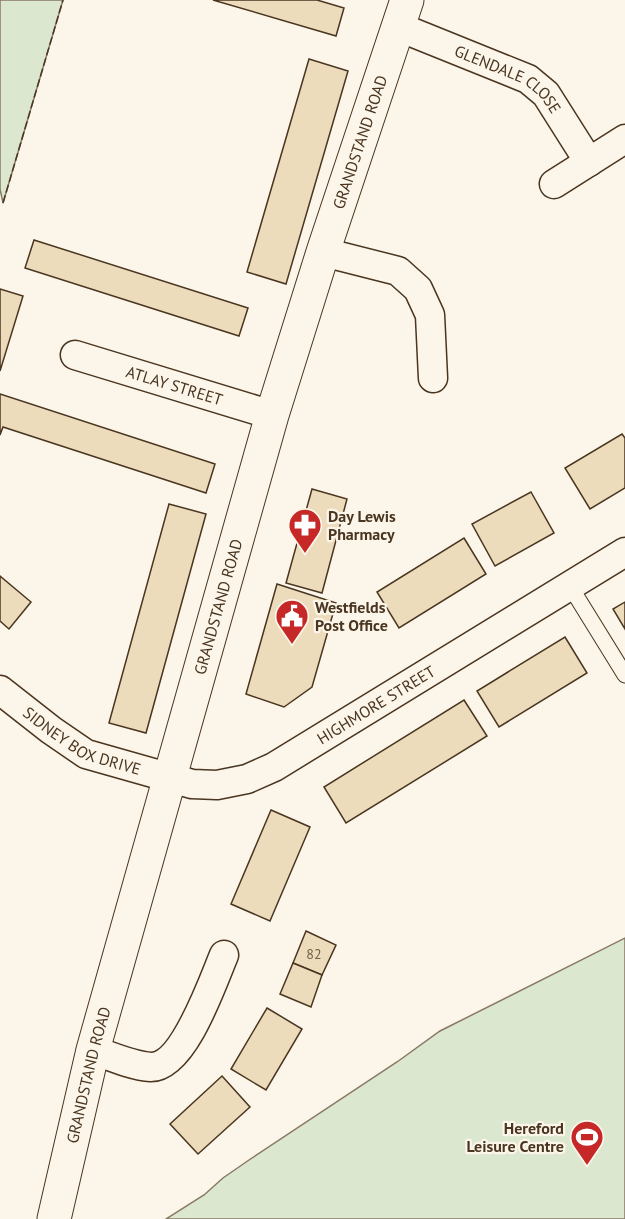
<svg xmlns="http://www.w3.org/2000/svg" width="625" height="1219" viewBox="0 0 625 1219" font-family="'PT Sans',sans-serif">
  <rect width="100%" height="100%" fill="#fbf6e9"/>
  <g fill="#dce7d0" stroke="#887966" stroke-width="1.5">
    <path d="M 0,0 L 63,0 L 3,203 L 0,189 Z"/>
    <path d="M 625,938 L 625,1219 L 166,1219 L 204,1195 L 223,1178 L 249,1160 L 397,1062 L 440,1031 Z"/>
  </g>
  <g fill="#ecdcbc" stroke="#4a3520" stroke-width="1.5">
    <path d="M 213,0 L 317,0 L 344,8 L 336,36 Z"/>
    <path d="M 309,59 L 348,71 L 286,284 L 247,272 Z"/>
    <path d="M 34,240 L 248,308 L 239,336 L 25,268 Z"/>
    <path d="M 0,289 L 23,296 L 0,371 Z"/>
    <path d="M 0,394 L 215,464 L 206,493 L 3,427 L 0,435 Z"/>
    <path d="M 622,434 L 625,438 L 625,488 L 590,509 L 565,468 Z"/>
    <path d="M 312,489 L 347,499 L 322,593 L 286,583 Z"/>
    <path d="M 531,492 L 554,533 L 495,566 L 472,524 Z"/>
    <path d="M 169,504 L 206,514 L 146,733 L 109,723 Z"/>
    <path d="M 464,538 L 486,574 L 399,628 L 377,592 Z"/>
    <path d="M 0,576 L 31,602 L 9,629 L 0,621 Z"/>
    <path d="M 277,584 L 336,603 L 312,687 L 284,707 L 246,694 Z"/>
    <path d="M 625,602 L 625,629 L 613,609 Z"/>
    <path d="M 565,637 L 587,673 L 499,727 L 477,691 Z"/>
    <path d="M 464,700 L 487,736 L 346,823 L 324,787 Z"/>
    <path d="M 271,810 L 310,827 L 270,921 L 231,904 Z"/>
    <path d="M 306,931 L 336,945 L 322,975 L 293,963 Z"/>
    <path d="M 293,963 L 322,975 L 311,1007 L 280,994 Z"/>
    <path d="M 267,1008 L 302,1029 L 266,1090 L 231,1069 Z"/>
    <path d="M 222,1076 L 250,1107 L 198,1154 L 170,1124 Z"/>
  </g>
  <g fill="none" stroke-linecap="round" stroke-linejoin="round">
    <defs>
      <path id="lane" d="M 570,586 L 625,675"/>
      <g id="street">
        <path id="s1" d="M 399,27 L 528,79 L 546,94 L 589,162"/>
        <path d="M 554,184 L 625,139"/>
        <path d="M 323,252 L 398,271 L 418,289 L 430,315 L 433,378"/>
        <path id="s2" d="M 75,355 L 272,415"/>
        <path id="s3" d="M 0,690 L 51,730 L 86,754 L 192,784 L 217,785 L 247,779 L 274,767 L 625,552"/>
        <path d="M 93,1050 C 110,1056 133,1066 151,1067 C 184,1067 213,981 224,955"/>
      </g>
      <g id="secondary">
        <path id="s4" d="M 54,1219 L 93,1050 L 272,415 L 323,252 L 407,0"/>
      </g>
    </defs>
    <use href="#lane" stroke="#4a3520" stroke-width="17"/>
    <use href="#street" stroke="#4a3520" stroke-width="31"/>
    <use href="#secondary" stroke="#4a3520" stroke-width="35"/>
    <use href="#lane" stroke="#fbf6e9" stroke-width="15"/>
    <use href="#street" stroke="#fbf6e9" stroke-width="28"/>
    <use href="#secondary" stroke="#fbf6e9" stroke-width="33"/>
    <path stroke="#4a3520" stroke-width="1.5" stroke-dasharray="8 3" stroke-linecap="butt" d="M 3,203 L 63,0"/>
  </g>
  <defs>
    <symbol id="pharmacy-pin" viewBox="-11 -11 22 30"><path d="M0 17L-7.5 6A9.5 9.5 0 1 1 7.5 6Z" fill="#c62828" stroke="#fbf6e9"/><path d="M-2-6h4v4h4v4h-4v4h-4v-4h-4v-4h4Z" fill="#fff"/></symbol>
    <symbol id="civic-pin" viewBox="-11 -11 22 30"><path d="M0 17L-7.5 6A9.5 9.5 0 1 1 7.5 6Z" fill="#c62828" stroke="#fbf6e9"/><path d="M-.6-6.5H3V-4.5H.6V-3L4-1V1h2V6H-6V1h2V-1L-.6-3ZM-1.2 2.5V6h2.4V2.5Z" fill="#fff"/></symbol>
    <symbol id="stadium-pin" viewBox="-11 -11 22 30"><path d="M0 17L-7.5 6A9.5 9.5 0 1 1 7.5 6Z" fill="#c62828" stroke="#fbf6e9"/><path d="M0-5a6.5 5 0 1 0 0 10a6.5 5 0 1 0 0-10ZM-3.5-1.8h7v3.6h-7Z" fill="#fff"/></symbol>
  </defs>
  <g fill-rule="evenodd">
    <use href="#pharmacy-pin" x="286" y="506" width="38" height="52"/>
    <use href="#civic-pin" x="273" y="597" width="38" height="52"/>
    <use href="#stadium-pin" x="568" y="1118" width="38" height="52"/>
  </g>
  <g text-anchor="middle" stroke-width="4.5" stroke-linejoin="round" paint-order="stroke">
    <g font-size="14" fill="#725f47">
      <text x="314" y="959">82</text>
    </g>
    <g font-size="16" fill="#4a3520" stroke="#fbf6e9">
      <text dy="6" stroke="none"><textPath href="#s1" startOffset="122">GLENDALE CLOSE</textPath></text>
      <text dy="6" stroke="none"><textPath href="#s4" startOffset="1120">GRANDSTAND ROAD</textPath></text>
      <text dy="6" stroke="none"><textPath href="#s2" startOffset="104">ATLAY STREET</textPath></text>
      <text dy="6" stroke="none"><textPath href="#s4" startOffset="634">GRANDSTAND ROAD</textPath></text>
      <text dy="6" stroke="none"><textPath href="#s3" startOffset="422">HIGHMORE STREET</textPath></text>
      <text dy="6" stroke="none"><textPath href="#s3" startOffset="98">SIDNEY BOX DRIVE</textPath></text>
      <text dy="6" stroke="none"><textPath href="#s4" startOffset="148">GRANDSTAND ROAD</textPath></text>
    </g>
    <g font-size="16" font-weight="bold" fill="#4a3520" stroke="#fbf6e9" text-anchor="start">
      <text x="328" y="522">Day Lewis<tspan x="328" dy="18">Pharmacy</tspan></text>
      <text x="315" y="613">Westfields<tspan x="315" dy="18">Post Office</tspan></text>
      <text x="564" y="1134" text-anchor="end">Hereford<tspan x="564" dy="18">Leisure Centre</tspan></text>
    </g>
  </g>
</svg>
